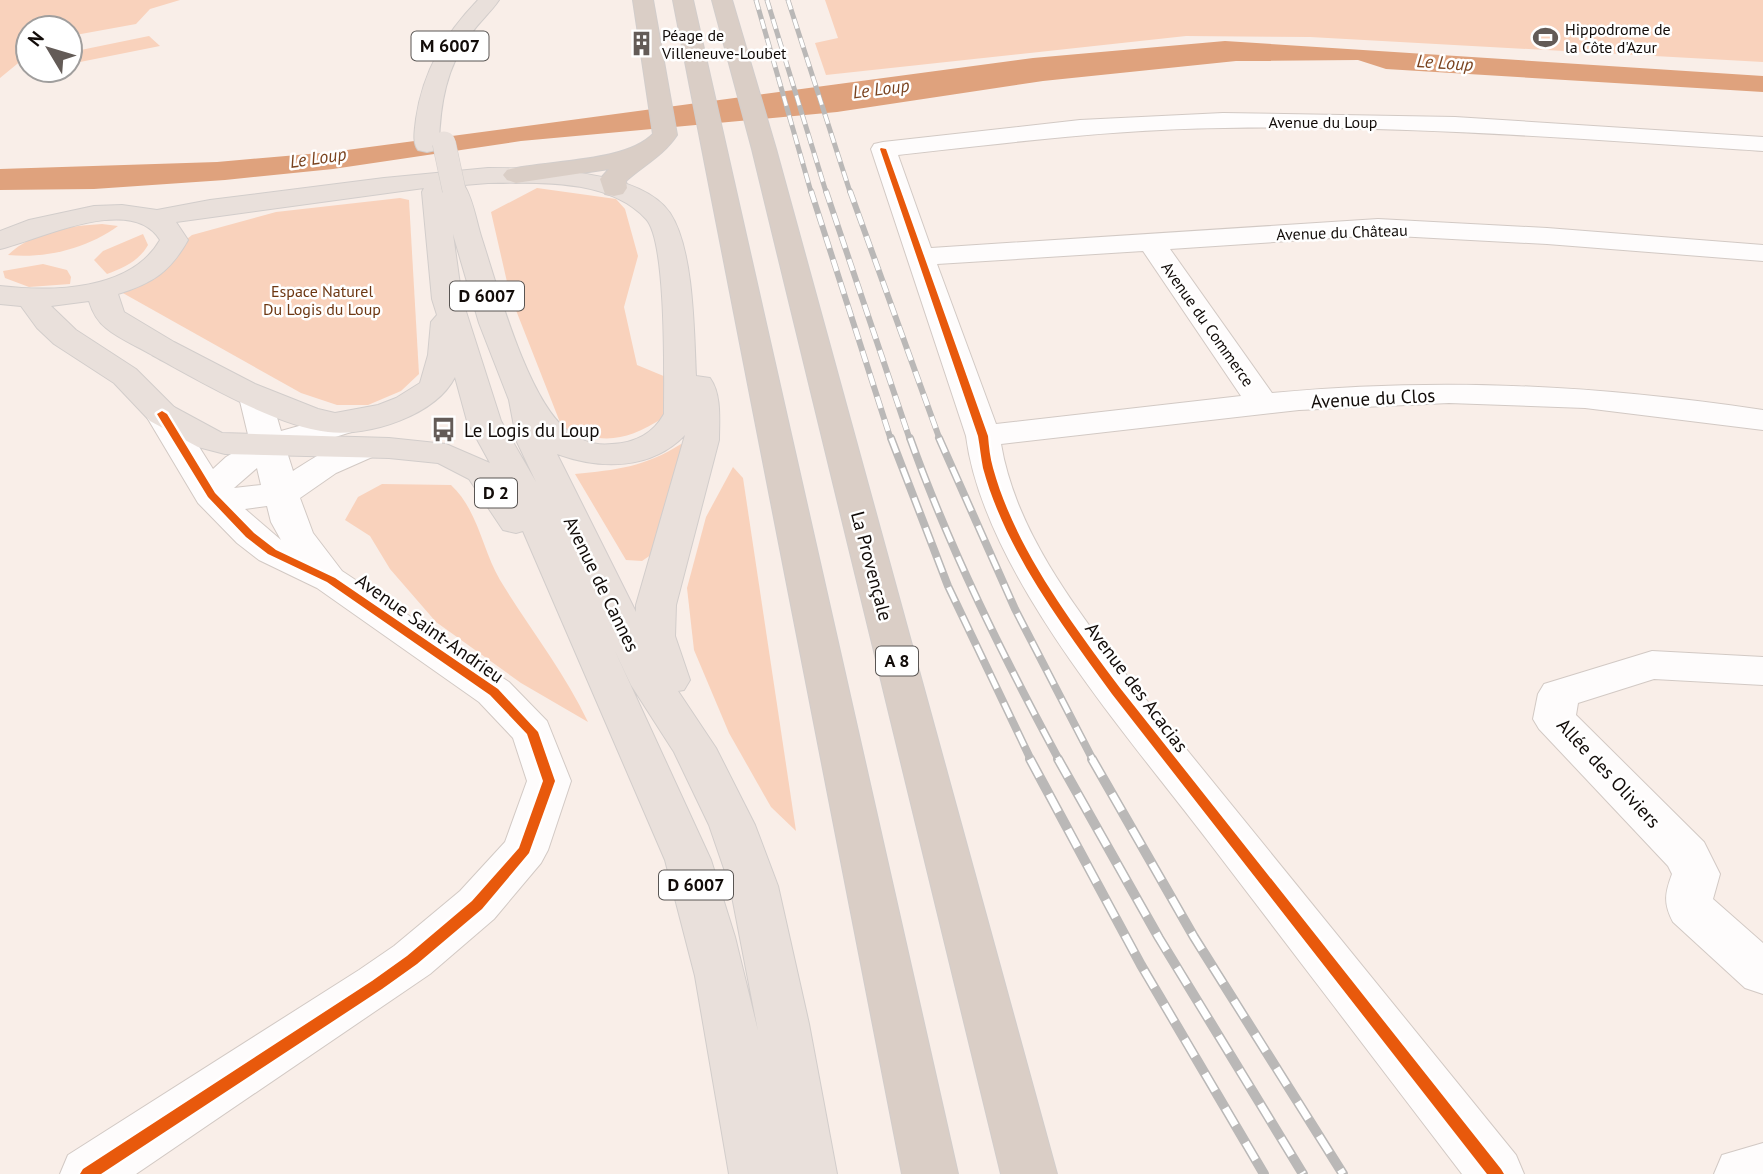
<svg xmlns="http://www.w3.org/2000/svg" width="1763" height="1174" viewBox="0 0 1763 1174" font-family="'PT Sans',sans-serif">
  <rect width="100%" height="100%" fill="#f9eee8"/>
  <g fill="#f9d2bc">
    <path d="M 0,0 L 180,0 L 150,9 L 136,24 L 70,36 L 70,28 L 28,28 L 28,55 L 0,78 Z"/>
    <path d="M 825,0 L 1763,0 L 1763,62 L 1310,37 L 1186,36 L 826,75 L 815,43 L 838,38 Z"/>
    <path d="M 149,36 L 160,46 L 80,62 L 71,52 Z"/>
    <path d="M 537,188 L 616,199 L 625,209 L 638,256 L 624,307 L 637,365 L 666,377 L 665,417 C 625,441 609,444 563,430 L 510,295 L 491,212 Z"/>
    <path d="M 400,198 L 409,200 L 419,374 L 401,391 L 368,405 L 337,405 L 301,393 L 121,292 L 192,235 L 276,212 Z"/>
    <path d="M 102,224 L 118,226 C 88,248 46,259 8,255 C 33,231 69,226 102,224 Z"/>
    <path d="M 143,234 L 148,245 C 139,261 123,268 107,274 L 94,260 L 103,251 Z"/>
    <path d="M 43,264 L 67,270 L 71,277 L 70,284 L 29,287 L 5,278 L 3,271 Z"/>
    <path d="M 681,444 L 693,454 L 658,550 L 642,561 L 626,560 L 575,474 C 616,470 645,467 681,444 Z"/>
    <path d="M 733,467 L 743,478 L 796,831 L 771,807 L 729,733 L 694,650 L 687,588 L 706,517 Z"/>
    <path d="M 382,484 L 451,485 C 478,510 482,549 500,580 C 529,628 564,671 588,722 L 521,683 L 436,622 L 390,569 L 370,536 L 345,520 L 358,497 Z"/>
  </g>
  <path fill="#dfa27d" d="M 1225,41 L 1763,76 L 1763,92 L 1386,69 L 1358,60 L 1236,61 L 1043,81 L 837,112 L 521,141 L 333,169 L 225,180 L 94,189 L 0,190 L 0,169 L 217,162 L 332,152 L 1033,58 Z"/>
  <g fill="none" stroke-linecap="round" stroke-linejoin="round">
    <defs>
      <g id="street">
        <path d="M 1223,113 L 1455,117 L 1763,137 L 1763,151 C 1584,139 1404,125 1224,128 C 1115,129 1006,143 898,155 L 931,248 L 1378,219 L 1547,228 L 1763,245 L 1763,261 L 1547,244 L 1378,235 L 1170,249 L 1272,393 C 1442,377 1594,385 1763,410 L 1763,430 L 1585,408 L 1449,403 L 1299,410 L 1001,444 C 1016,533 1078,611 1131,681 L 1516,1155 L 1524,1174 L 1462,1174 C 1377,1063 1293,952 1208,841 C 1125,732 984,573 966,436 L 871,149 L 874,144 L 883,142 L 1080,120 ZM 1143,251 L 1241,396 L 996,424 L 937,264 Z"/>
        <path d="M 1652,651 L 1763,657 L 1763,685 L 1654,679 L 1578,703 L 1576,715 L 1704,842 L 1720,874 L 1713,899 L 1763,943 L 1763,994 L 1745,988 L 1673,922 C 1663,903 1665,893 1672,874 L 1668,866 L 1539,729 L 1533,719 L 1538,694 L 1544,684 Z"/>
        <path d="M 1763,1143 L 1763,1174 L 1714,1174 L 1722,1155 Z"/>
      </g>
      <path id="secondary" d="M 255,387 L 267,390 L 271,397 L 281,431 L 349,412 L 361,415 L 366,422 L 361,429 L 287,452 L 293,471 C 316,456 351,433 379,440 L 384,447 L 379,454 L 336,473 L 300,498 L 313,533 L 342,571 L 509,682 L 547,721 L 571,781 L 548,850 L 541,863 L 494,919 L 430,974 L 136,1174 L 60,1174 L 68,1155 L 359,970 L 394,946 L 460,891 L 505,842 L 527,781 L 513,738 L 479,702 L 317,588 L 259,560 L 237,543 L 198,503 L 145,414 L 150,407 L 162,404 L 174,407 L 213,469 L 226,457 L 250,443 L 239,397 L 243,390 ZM 257,468 L 261,485 L 234,488 ZM 267,506 L 271,522 L 281,540 L 245,509 Z"/>
      <g id="primary">
        <path d="M 478,0 L 499,0 C 491,12 479,22 471,34 C 446,67 440,105 439,145 L 436,150 L 427,152 L 418,150 C 412,142 415,129 416,119 C 423,71 445,34 478,0 Z"/>
        <path d="M 488,168 C 536,168 640,169 670,213 C 694,249 694,333 696,376 L 710,378 C 722,395 719,420 719,440 L 676,605 L 675,636 L 690,680 L 684,690 L 678,691 L 716,748 L 755,825 L 778,886 L 809,1024 L 837,1174 L 729,1174 L 695,976 L 665,860 L 523,531 L 516,533 L 503,530 L 469,479 L 438,463 L 389,458 L 225,454 L 198,447 L 150,421 L 114,383 L 54,344 L 37,328 L 21,306 L 0,304 L 0,286 C 52,292 131,291 160,240 C 132,193 39,240 0,249 L 0,231 L 29,220 L 94,206 L 122,205 L 157,210 L 210,200 L 384,178 ZM 488,183 C 539,183 608,178 646,219 C 667,241 664,379 664,414 C 653,434 634,443 612,444 C 595,446 580,441 567,430 C 527,399 497,285 481,236 C 476,220 473,199 464,185 ZM 424,188 L 422,192 L 432,299 L 437,315 L 431,322 L 428,355 L 420,383 L 396,398 L 378,405 L 335,413 L 318,409 L 255,384 L 174,342 L 124,312 L 118,294 C 153,283 170,272 188,240 L 176,222 ZM 453,234 L 479,323 L 509,400 L 517,442 L 536,482 L 501,421 L 462,299 ZM 89,301 C 92,311 97,321 106,328 C 119,339 137,346 152,355 C 199,381 276,426 328,432 C 369,437 436,415 455,377 L 467,421 L 490,463 L 446,444 L 389,438 L 222,433 L 174,407 L 136,369 L 76,330 L 51,306 ZM 685,435 L 636,605 L 636,612 L 557,454 C 601,470 651,470 685,435 ZM 614,649 L 631,685 L 674,752 L 709,825 L 730,886 L 758,1031 L 735,937 L 711,860 Z"/>
      </g>
      <g id="highway">
        <path d="M 633,0 L 653,0 L 677,135 C 664,155 644,165 626,181 L 627,188 L 623,194 L 614,196 L 605,194 L 600,179 L 609,169 L 516,183 L 507,180 L 503,175 L 507,170 C 546,160 625,163 653,134 Z"/>
        <path d="M 673,0 L 693,0 L 958,1174 L 902,1174 Z"/>
        <path d="M 712,0 L 732,0 L 776,149 L 1057,1174 L 1001,1174 L 752,149 Z"/>
      </g>
    </defs>
    <use href="#street" stroke="#d2c9c4" stroke-width="2"/>
    <use href="#secondary" stroke="#d2c9c4" stroke-width="2"/>
    <use href="#primary" stroke="#d2cdcb" stroke-width="2"/>
    <use href="#highway" stroke="#d2cdcb" stroke-width="2"/>
    <use href="#street" fill="#fefcfc" fill-rule="evenodd"/>
    <use href="#secondary" fill="#fefcfc" fill-rule="evenodd"/>
    <use href="#primary" fill="#e9e0db" fill-rule="evenodd"/>
    <use href="#highway" fill="#dacec6" fill-rule="evenodd"/>
    <defs>
      <g id="rail-far3">
        <path d="M 756,0 L 811,192"/>
        <path d="M 767,0 L 826,192"/>
        <path d="M 788,0 L 850,192"/>
      </g>
      <g id="rail-far2">
        <path d="M 811,191 L 891,440"/>
        <path d="M 826,191 L 910,440"/>
        <path d="M 850,191 L 940,440"/>
      </g>
      <g id="rail-far1">
        <path d="M 891,438 L 948,586 L 1031,760"/>
        <path d="M 910,438 C 950,550 1003,656 1059,760"/>
        <path d="M 939,438 L 1015,609 L 1093,760"/>
      </g>
      <g id="rail">
        <path d="M 1030,759 L 1141,965 L 1264,1174"/>
        <path d="M 1058,759 L 1159,938 L 1303,1174"/>
        <path d="M 1092,759 L 1194,937 L 1343,1174"/>
      </g>
    </defs>
    <use href="#rail-far3" stroke="#bab8b7" stroke-width="5"/>
    <use href="#rail-far2" stroke="#bab8b7" stroke-width="6"/>
    <use href="#rail-far1" stroke="#bab8b7" stroke-width="8"/>
    <use href="#rail" stroke="#bab8b7" stroke-width="10"/>
    <use href="#rail-far3" stroke="#fff" stroke-width="3.5" stroke-dasharray="10" stroke-linecap="butt"/>
    <use href="#rail-far2" stroke="#fff" stroke-width="4.5" stroke-dasharray="12" stroke-linecap="butt"/>
    <use href="#rail-far1" stroke="#fff" stroke-width="5" stroke-dasharray="16" stroke-linecap="butt"/>
    <use href="#rail" stroke="#fff" stroke-width="7" stroke-dasharray="20" stroke-linecap="butt"/>
    <defs>
      <path id="primary-bridge" d="M 444,143 L 454,190"/>
    </defs>
    <use href="#primary-bridge" stroke="#d2cdcb" stroke-width="24" stroke-linecap="butt"/>
    <use href="#primary-bridge" stroke="#e9e0db" stroke-width="23"/>
    <defs>
      <g id="cycleway">
        <path d="M 881,148 L 886,149 L 988,436 C 989,447 990,458 993,468 C 1015,548 1071,622 1120,688 L 1501,1169 L 1504,1174 L 1487,1174 L 1112,694 C 1063,626 1005,550 983,468 C 981,458 980,447 978,436 L 880,149 Z"/>
        <path d="M 162,411 L 167,414 L 215,493 L 254,533 L 276,550 L 335,578 L 498,689 L 538,732 L 555,781 L 529,853 L 482,909 L 417,964 L 382,989 L 101,1174 L 80,1174 L 83,1169 L 372,981 L 407,956 L 472,901 L 519,848 L 543,781 L 527,734 L 490,695 L 327,582 L 268,554 L 246,537 L 208,497 L 157,414 Z"/>
      </g>
    </defs>
    <use href="#cycleway" stroke="#fff" stroke-width="5"/>
    <use href="#cycleway" fill="#e8590c" fill-rule="evenodd"/>
  </g>
  <defs>
    <symbol id="stadium-bare" viewBox="-9 -9 18 18"><path d="M0-5a6.5 5 0 1 0 0 10a6.5 5 0 1 0 0-10ZM-3.5-1.8h7v3.6h-7Z" fill="#635b57" stroke="#fff" stroke-width="2.5" paint-order="stroke"/></symbol>
    <symbol id="building-bare" viewBox="-9 -9 18 18"><path d="M-4-6H4V6H1V3H-1V6H-4ZM-2.5-4.3h1.7v1.8h-1.7ZM.8-4.3h1.7v1.8H.8ZM-2.5-1h1.7V.8h-1.7ZM.8-1h1.7V.8H.8Z" fill="#635b57" stroke="#fff" stroke-width="2.5" paint-order="stroke"/></symbol>
    <symbol id="bus-bare" viewBox="-9 -9 18 18"><path d="M-5-6H5V4H4V6H2V4H-2V6H-4V4H-5ZM-3.5-4V0h7V-4ZM-3.5 1.2v1.5H-2V1.2ZM2 1.2v1.5H3.5V1.2Z" fill="#635b57" stroke="#fff" stroke-width="2.5" paint-order="stroke"/></symbol>
  </defs>
  <g fill-rule="evenodd">
    <use href="#stadium-bare" x="1528" y="20" width="35" height="35"/>
    <use href="#building-bare" x="624" y="26" width="35" height="35"/>
    <use href="#bus-bare" x="426" y="412" width="35" height="35"/>
  </g>
  <g text-anchor="middle" stroke-width="5" stroke-linejoin="round" paint-order="stroke">
    <g font-size="16" fill="#120c09" stroke="#fff" text-anchor="start">
      <text x="1565" y="35">Hippodrome de<tspan x="1565" dy="18">la Côte d'Azur</tspan></text>
      <text x="662" y="41">Péage de<tspan x="662" dy="18">Villeneuve-Loubet</tspan></text>
    </g>
    <g font-size="16" fill="#120c09" stroke="#fff">
      <text x="1323" y="128">Avenue du Loup</text>
      <text transform="translate(1342 232) rotate(-2)" y="6">Avenue du Château</text>
      <text transform="translate(1208 324) rotate(55)" y="6">Avenue du Commerce</text>
    </g>
    <g font-size="16" fill="#6d3712" stroke="#fff">
      <text x="322" y="297">Espace Naturel<tspan x="322" dy="18">Du Logis du Loup</tspan></text>
    </g>
    <g fill="#fff" stroke="#595553" stroke-width="2">
      <rect x="411.5" y="31.5" width="77" height="29" rx="5"/>
      <rect x="450" y="281.5" width="74" height="29" rx="5"/>
      <rect x="475" y="478.5" width="42" height="29" rx="5"/>
      <rect x="876" y="646.5" width="42" height="29" rx="5"/>
      <rect x="659" y="870.5" width="74" height="29" rx="5"/>
    </g>
    <g font-size="18" font-weight="bold" fill="#120c09">
      <text x="450" y="52">M 6007</text>
      <text x="487" y="302">D 6007</text>
      <text x="496" y="499">D 2</text>
      <text x="897" y="667">A 8</text>
      <text x="696" y="891">D 6007</text>
    </g>
    <g font-size="18" font-style="italic" fill="#7a431f" stroke="#fff">
      <text transform="translate(1445 63) rotate(4)" y="6">Le Loup</text>
      <text transform="translate(881 89) rotate(-7)" y="6">Le Loup</text>
      <text transform="translate(318 158) rotate(-8)" y="6">Le Loup</text>
    </g>
    <g font-size="19" fill="#120c09" stroke="#fff">
      <text transform="translate(1373 398) rotate(-3)" y="7">Avenue du Clos</text>
      <text transform="translate(872 566) rotate(75)" y="7">La Provençale</text>
      <text transform="translate(602 584) rotate(64)" y="7">Avenue de Cannes</text>
      <text transform="translate(430 628) rotate(35)" y="7">Avenue Saint-Andrieu</text>
      <text transform="translate(1137 687) rotate(53)" y="7">Avenue des Acacias</text>
      <text transform="translate(1609 773) rotate(47)" y="7">Allée des Oliviers</text>
    </g>
    <g font-size="19" fill="#120c09" stroke="#fff" text-anchor="start">
      <text x="464" y="437">Le Logis du Loup</text>
    </g>
  </g>
  <g transform="translate(49 49) rotate(308)"><circle r="33" fill="#ffffff" stroke="#a09e9d" stroke-width="2"/>
  <path d="M0-5L12 26L0 18L-12 26Z" fill="#635b57"/>
  <text y="-10" font-size="19" font-weight="bold" text-anchor="middle" fill="#120c09">N</text>
  </g>
</svg>
